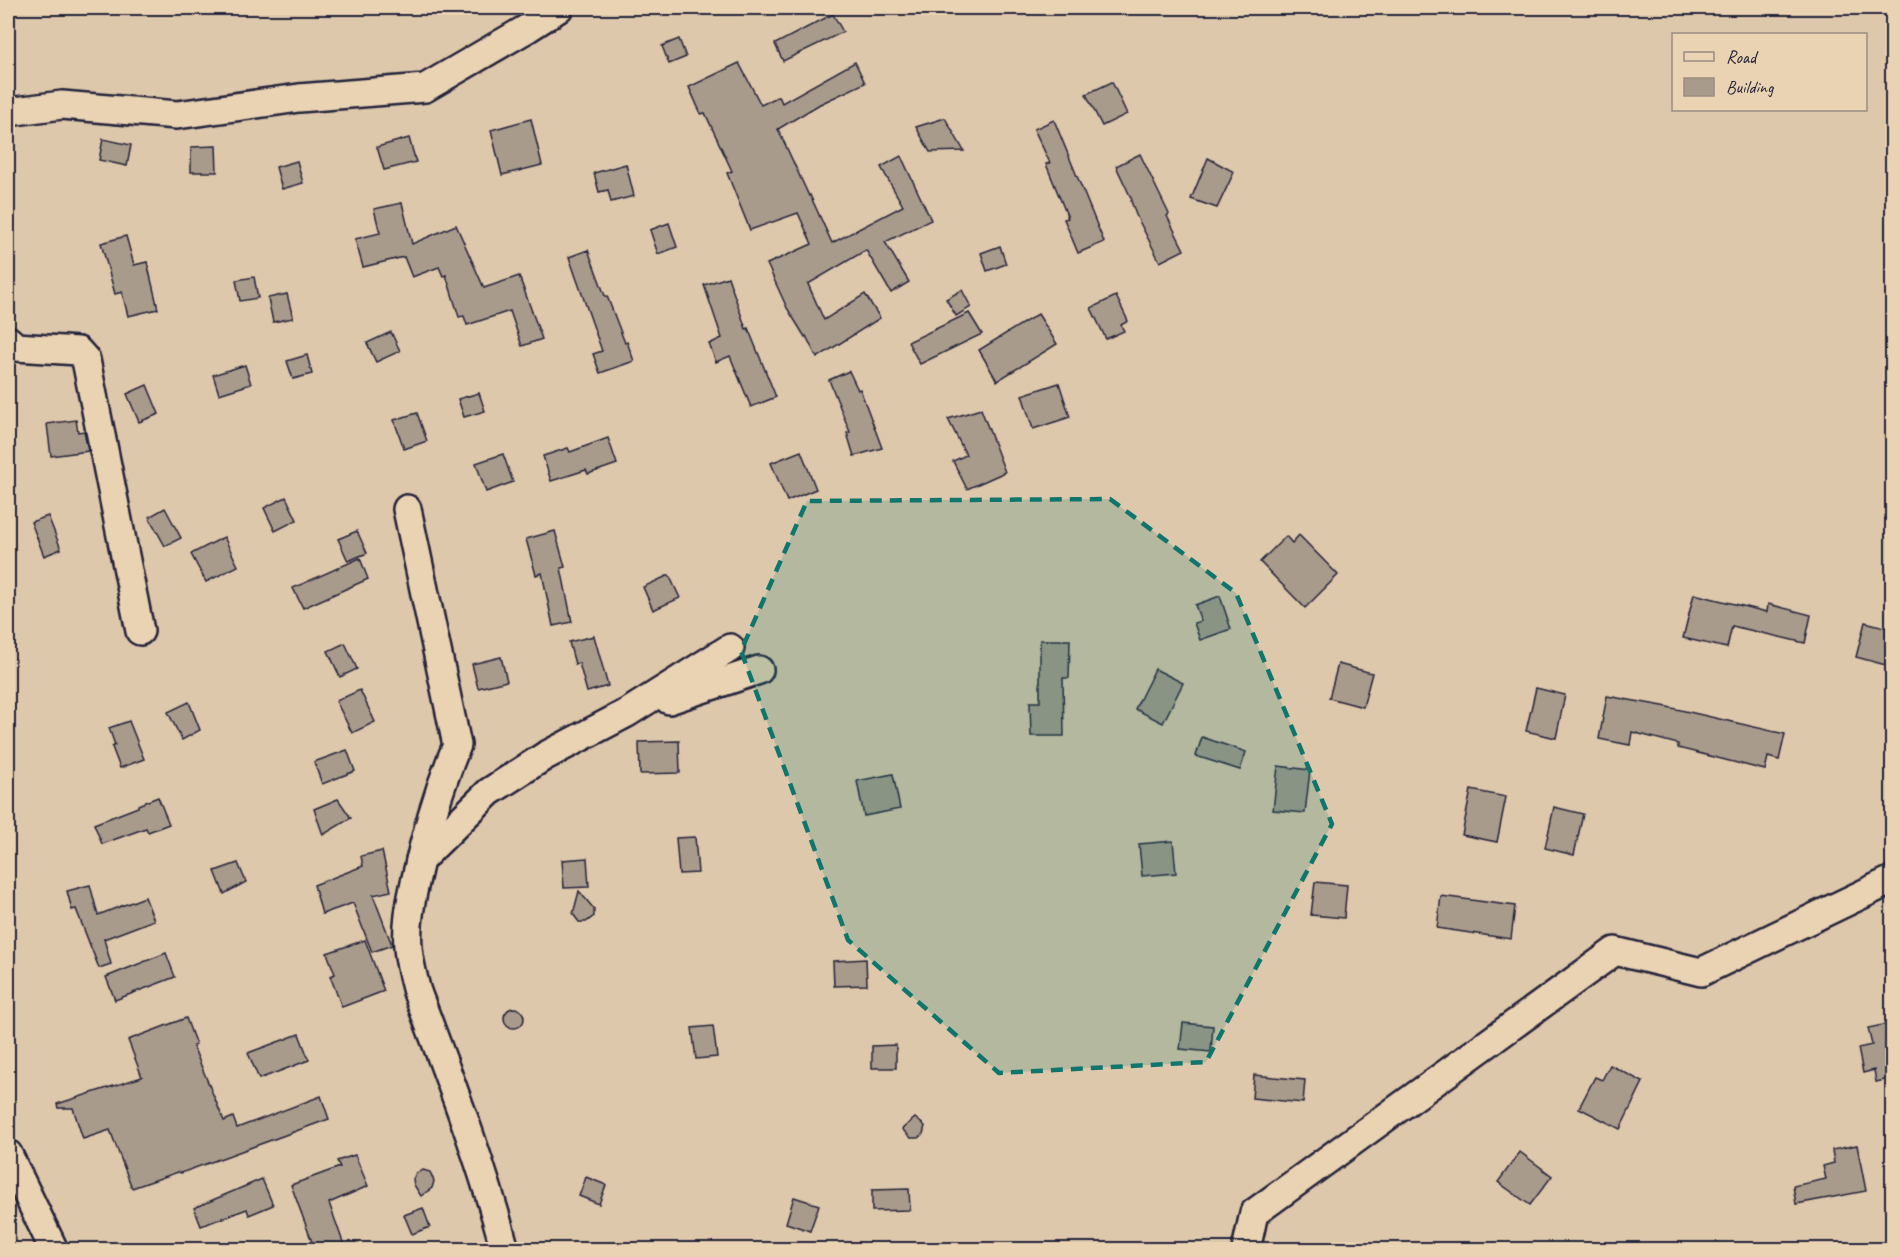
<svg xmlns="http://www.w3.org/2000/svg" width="1900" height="1257" viewBox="0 0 1900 1257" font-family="Caveat,sans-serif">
  <rect width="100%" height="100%" fill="#dec8ab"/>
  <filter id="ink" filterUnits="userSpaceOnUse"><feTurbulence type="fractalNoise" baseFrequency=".0167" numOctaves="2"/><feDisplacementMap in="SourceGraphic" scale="12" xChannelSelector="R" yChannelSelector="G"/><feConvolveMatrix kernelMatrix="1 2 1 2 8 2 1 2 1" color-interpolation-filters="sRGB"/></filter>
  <g filter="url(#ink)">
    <g fill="#a99b8b" stroke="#22223b" stroke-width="1.5">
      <path d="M 833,14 L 843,32 L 783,61 L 775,44 Z"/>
      <path d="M 679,39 L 686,57 L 669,64 L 662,46 Z"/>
      <path d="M 855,62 L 865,83 L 820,104 L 778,129 L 809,196 L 810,195 L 832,243 L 903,206 L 881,167 L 901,156 L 931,220 L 885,242 L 909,282 L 891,293 L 866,250 L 808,284 L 824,320 L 865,294 L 880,318 L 817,358 L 806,336 L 805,337 L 787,308 L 767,264 L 812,244 L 798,213 L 750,230 L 727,173 L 732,171 L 705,113 L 701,114 L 689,87 L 739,63 L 761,105 L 779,96 L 782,103 Z"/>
      <path d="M 1112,82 L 1127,114 L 1102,126 L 1086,94 Z"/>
      <path d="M 945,118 L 964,151 L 930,152 L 916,127 Z"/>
      <path d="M 531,119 L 542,165 L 502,175 L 491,130 Z"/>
      <path d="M 1054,120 L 1104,242 L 1078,253 L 1064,219 L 1068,218 L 1046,164 L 1050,163 L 1034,129 Z"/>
      <path d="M 409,138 L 416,162 L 384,170 L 377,147 Z"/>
      <path d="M 103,139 L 131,145 L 127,166 L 99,160 Z"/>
      <path d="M 216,146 L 217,172 L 191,172 L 191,147 Z"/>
      <path d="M 1140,154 L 1169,214 L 1167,216 L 1184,250 L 1160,262 L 1136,215 L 1131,201 L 1132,200 L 1116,166 Z"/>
      <path d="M 1208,158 L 1234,172 L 1217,208 L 1191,199 Z"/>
      <path d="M 297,161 L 303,183 L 282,189 L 276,167 Z"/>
      <path d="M 626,164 L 634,196 L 611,202 L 608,190 L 599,192 L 594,173 Z"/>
      <path d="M 402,203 L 412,244 L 456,225 L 484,288 L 519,276 L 542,339 L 522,346 L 510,311 L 467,325 L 464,316 L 459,317 L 446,275 L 443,276 L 439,267 L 412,277 L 404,257 L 363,267 L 355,239 L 380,233 L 374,209 Z"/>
      <path d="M 669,223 L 677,247 L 658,254 L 650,230 Z"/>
      <path d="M 126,236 L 134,265 L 147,262 L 158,309 L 128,316 L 122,292 L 115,294 L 101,243 Z"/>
      <path d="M 1000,246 L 1006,264 L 987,271 L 981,253 Z"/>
      <path d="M 588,250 L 605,296 L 607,296 L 625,343 L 627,342 L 634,361 L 600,373 L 593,354 L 602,351 L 569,257 Z"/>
      <path d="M 254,277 L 258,298 L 240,301 L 236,280 Z"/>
      <path d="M 728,277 L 746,329 L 748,328 L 776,397 L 751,407 L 730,356 L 716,362 L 709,344 L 722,338 L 704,285 Z"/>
      <path d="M 962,290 L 971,307 L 956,316 L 946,299 Z"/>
      <path d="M 287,294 L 293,318 L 273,322 L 268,298 Z"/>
      <path d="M 1116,296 L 1128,321 L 1121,325 L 1124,331 L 1106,339 L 1091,308 Z"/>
      <path d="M 969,313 L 982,334 L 920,364 L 908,342 Z"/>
      <path d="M 1038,314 L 1057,344 L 997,381 L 979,350 Z"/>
      <path d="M 391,332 L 400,351 L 376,362 L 367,343 Z"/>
      <path d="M 307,355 L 312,374 L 293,379 L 287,361 Z"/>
      <path d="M 245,365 L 251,384 L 219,394 L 213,375 Z"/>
      <path d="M 849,371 L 858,390 L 860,389 L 882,448 L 854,456 L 847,433 L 850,432 L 829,380 Z"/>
      <path d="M 1059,383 L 1070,417 L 1033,429 L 1022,395 Z"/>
      <path d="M 147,385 L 159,414 L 139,422 L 127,394 Z"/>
      <path d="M 479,393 L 485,411 L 464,417 L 458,399 Z"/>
      <path d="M 981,409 L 1005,472 L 967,489 L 953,461 L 966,455 L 948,419 Z"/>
      <path d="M 417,413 L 427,441 L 404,449 L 394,420 Z"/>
      <path d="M 76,420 L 78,432 L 84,431 L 88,451 L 51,456 L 47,424 Z"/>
      <path d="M 608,438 L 617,464 L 588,474 L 586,470 L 551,481 L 543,456 L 568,448 L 570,452 Z"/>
      <path d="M 801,451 L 816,489 L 787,501 L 771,463 Z"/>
      <path d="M 503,454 L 513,482 L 486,492 L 476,463 Z"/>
      <path d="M 286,497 L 297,520 L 275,531 L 264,508 Z"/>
      <path d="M 165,508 L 181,538 L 165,546 L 149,517 Z"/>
      <path d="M 48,516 L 61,549 L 44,556 L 31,522 Z"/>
      <path d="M 357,531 L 367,553 L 348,561 L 338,539 Z"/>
      <path d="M 555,531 L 565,567 L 561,568 L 572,622 L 553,626 L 542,573 L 536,575 L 526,539 Z"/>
      <path d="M 1299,535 L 1338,575 L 1305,608 L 1260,562 L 1286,536 L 1292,543 Z"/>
      <path d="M 224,537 L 238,566 L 206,582 L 191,554 Z"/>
      <path d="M 360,558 L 368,579 L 303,608 L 293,588 Z"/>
      <path d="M 669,575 L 680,598 L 653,610 L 643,587 Z"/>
      <path d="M 1694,594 L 1767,612 L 1768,604 L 1811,615 L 1805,643 L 1732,626 L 1727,648 L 1683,638 Z"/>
      <path d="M 1220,596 L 1231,629 L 1200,640 L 1194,623 L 1201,621 L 1195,605 Z"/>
      <path d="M 1865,622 L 1893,629 L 1893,667 L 1856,657 Z"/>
      <path d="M 594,636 L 608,686 L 587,692 L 579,663 L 575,664 L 569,642 Z"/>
      <path d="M 1040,640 L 1070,640 L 1069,678 L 1063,678 L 1064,736 L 1031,736 L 1030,702 L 1040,702 Z"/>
      <path d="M 345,643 L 357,669 L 340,677 L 328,651 Z"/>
      <path d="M 501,657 L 507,681 L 478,688 L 472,664 Z"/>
      <path d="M 1338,664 L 1372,673 L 1363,707 L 1329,698 Z"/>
      <path d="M 1155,669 L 1183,683 L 1163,723 L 1135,709 Z"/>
      <path d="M 1536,688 L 1565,695 L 1556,738 L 1526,731 Z"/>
      <path d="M 360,690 L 375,722 L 352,733 L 336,701 Z"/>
      <path d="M 1607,696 L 1663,706 L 1785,734 L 1779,760 L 1768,757 L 1765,770 L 1678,748 L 1678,744 L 1632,732 L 1630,745 L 1599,739 Z"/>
      <path d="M 189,702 L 200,730 L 182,740 L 168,712 Z"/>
      <path d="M 129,721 L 144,759 L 120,768 L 112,747 L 115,745 L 109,728 Z"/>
      <path d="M 1202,737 L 1246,752 L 1240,770 L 1196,756 Z"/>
      <path d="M 679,741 L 680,773 L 640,774 L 639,742 Z"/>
      <path d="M 347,750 L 355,771 L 322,784 L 314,762 Z"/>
      <path d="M 1278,766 L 1310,770 L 1305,813 L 1273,810 Z"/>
      <path d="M 893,774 L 900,809 L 864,816 L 857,781 Z"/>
      <path d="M 1471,790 L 1506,797 L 1497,842 L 1462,835 Z"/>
      <path d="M 158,797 L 169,824 L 148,832 L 146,828 L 102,844 L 94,824 L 138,807 L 138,805 Z"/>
      <path d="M 338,799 L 351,818 L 323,835 L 314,809 Z"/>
      <path d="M 1554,807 L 1583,814 L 1574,855 L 1545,848 Z"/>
      <path d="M 695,837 L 698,873 L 679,874 L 676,838 Z"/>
      <path d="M 1173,841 L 1176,873 L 1142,876 L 1139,844 Z"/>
      <path d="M 382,851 L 391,891 L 373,895 L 392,945 L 372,952 L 353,903 L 322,914 L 314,885 L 363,866 L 361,856 Z"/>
      <path d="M 587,858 L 589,887 L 564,888 L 562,860 Z"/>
      <path d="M 238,863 L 246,882 L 224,894 L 215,871 Z"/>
      <path d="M 1315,882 L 1347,885 L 1344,918 L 1311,915 Z"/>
      <path d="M 90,885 L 98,915 L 145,897 L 154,920 L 104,939 L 111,964 L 99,968 L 76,909 L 72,910 L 67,891 Z"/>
      <path d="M 579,891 L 594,909 L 594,916 L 586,922 L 579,922 L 573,914 Z"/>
      <path d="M 1441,896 L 1515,906 L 1511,939 L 1437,928 Z"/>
      <path d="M 365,940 L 384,991 L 342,1007 L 330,976 L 335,974 L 327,953 Z"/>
      <path d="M 166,953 L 175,977 L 115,1000 L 106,977 Z"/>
      <path d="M 866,959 L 867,985 L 834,986 L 833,961 Z"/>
      <circle cx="514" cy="1018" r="10"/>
      <path d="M 186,1018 L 196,1045 L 193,1046 L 224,1121 L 233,1117 L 237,1128 L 321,1096 L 329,1119 L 181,1173 L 178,1172 L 132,1188 L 110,1130 L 83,1139 L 73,1108 L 58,1108 L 57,1104 L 142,1077 L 128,1040 Z"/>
      <path d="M 1183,1023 L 1213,1026 L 1211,1052 L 1180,1049 Z"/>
      <path d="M 1893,1023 L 1893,1078 L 1876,1082 L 1874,1070 L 1863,1073 L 1858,1048 L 1872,1045 L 1868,1028 Z"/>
      <path d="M 713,1026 L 717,1057 L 696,1059 L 692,1028 Z"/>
      <path d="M 299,1034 L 309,1060 L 259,1079 L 248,1053 Z"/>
      <path d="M 896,1045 L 896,1068 L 872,1068 L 872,1046 Z"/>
      <path d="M 1610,1065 L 1643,1082 L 1620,1129 L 1579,1108 L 1595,1077 L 1602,1080 Z"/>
      <path d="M 1254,1075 L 1305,1080 L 1303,1103 L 1252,1098 Z"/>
      <path d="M 915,1118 L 925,1126 L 923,1134 L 918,1138 L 911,1138 L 902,1129 Z"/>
      <path d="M 1857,1145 L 1866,1191 L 1796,1204 L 1793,1186 L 1826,1179 L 1823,1166 L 1834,1163 L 1832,1150 Z"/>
      <path d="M 1520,1152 L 1552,1176 L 1530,1205 L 1498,1182 Z"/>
      <path d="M 355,1155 L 368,1186 L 329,1203 L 344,1245 L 330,1250 L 315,1250 L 291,1185 L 340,1167 L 337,1161 Z"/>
      <path d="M 423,1170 L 430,1172 L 434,1181 L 432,1188 L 421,1196 L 414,1185 L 413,1179 L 416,1173 Z"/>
      <path d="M 586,1177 L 606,1185 L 599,1204 L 579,1196 Z"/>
      <path d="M 262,1179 L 273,1205 L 249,1215 L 247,1209 L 201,1226 L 194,1208 Z"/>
      <path d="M 909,1189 L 910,1210 L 872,1211 L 872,1190 Z"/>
      <path d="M 794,1197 L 819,1205 L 810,1231 L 786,1223 Z"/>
      <path d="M 423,1208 L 430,1227 L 412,1234 L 404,1215 Z"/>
    </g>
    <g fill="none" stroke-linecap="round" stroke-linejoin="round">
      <defs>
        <g id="minor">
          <path d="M 8,112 L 62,105 L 177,115 L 299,98 L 425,88 L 528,28 L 559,8"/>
          <path d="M 8,340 L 16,347 L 78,351 L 86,360 L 140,631"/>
          <path d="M 407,509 L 457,745 C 439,788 426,832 416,878 C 411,900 406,924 408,947 C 409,962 413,977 417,992 C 449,1077 482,1162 505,1250"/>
          <path d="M 669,700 L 759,670"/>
          <path d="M 420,860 L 489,792 L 545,756 L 627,713 L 730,648"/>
          <path d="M 8,1154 L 54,1250"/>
          <path d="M 1246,1250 L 1254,1213 L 1615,951 L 1701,972 L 1892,880"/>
        </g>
      </defs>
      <use href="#minor" stroke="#22223b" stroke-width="32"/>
      <use href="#minor" stroke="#ead3b2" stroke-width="27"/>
    </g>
  </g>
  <path fill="#0f766e" fill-opacity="0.2" stroke="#0f766e" stroke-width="4.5" stroke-dasharray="12 8" stroke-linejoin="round" d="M 1110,499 L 1236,593 L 1332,824 L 1206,1062 L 999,1073 L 848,940 L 741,651 L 807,501 Z"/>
  <rect width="1900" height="1257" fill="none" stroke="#ead3b2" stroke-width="30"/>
  <rect x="15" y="15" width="1870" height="1227" fill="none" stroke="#22223b" stroke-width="2" filter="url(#ink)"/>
  <rect x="1672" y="33" width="195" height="78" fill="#ead3b2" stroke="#9a8c82" stroke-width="1.5"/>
  <rect x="1684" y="52" width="30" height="9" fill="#ead3b2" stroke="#9a8c82" stroke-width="1.5"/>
  <text x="1726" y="63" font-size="18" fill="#22223b">Road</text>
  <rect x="1684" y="78" width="30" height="18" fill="#a99b8b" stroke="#9a8c82" stroke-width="1.5"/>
  <text x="1726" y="93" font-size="18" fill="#22223b">Building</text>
</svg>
